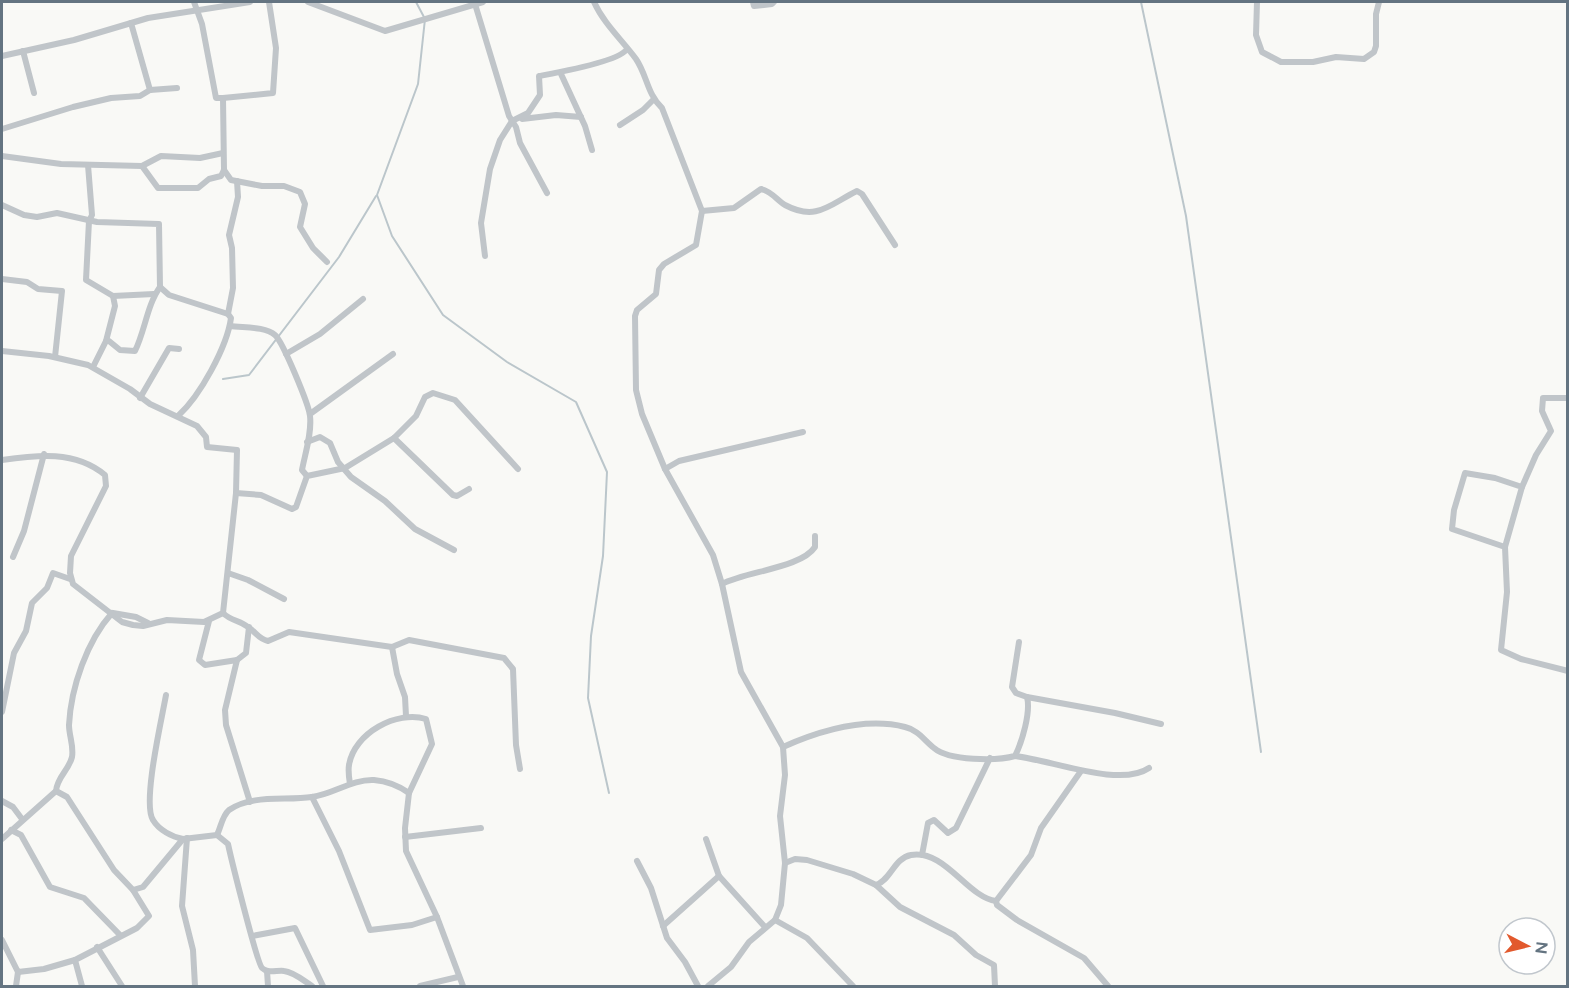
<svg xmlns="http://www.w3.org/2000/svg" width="1569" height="988" viewBox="0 0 1569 988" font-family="Figtree,sans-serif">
  <rect width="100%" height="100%" fill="#f9f9f6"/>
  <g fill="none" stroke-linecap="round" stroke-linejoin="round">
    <g stroke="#bbc6cb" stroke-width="2">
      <path d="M 416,2 L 425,19 L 418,84 L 377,195 L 392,236 L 443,315 L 507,362 L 576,402 L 607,472 L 603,556 L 591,636 L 588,698 L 609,793"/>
      <path d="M 1141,2 L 1186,216 L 1261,752"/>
      <path d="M 223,379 L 249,375 L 339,257 L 376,196"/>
    </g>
    <g stroke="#c0c5c9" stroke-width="6">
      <path d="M 194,2 L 202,24 L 216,98 L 223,98 L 273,93 L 276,48 L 269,2"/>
      <path d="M 308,2 L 385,31 L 483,2"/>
      <path d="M 594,2 C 604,24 622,40 636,59 C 647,75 647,94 662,108 L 702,211 L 696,245 L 664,264 L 659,270 L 656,294 L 637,310 L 635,316 L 636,390 L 642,414 L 665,469 L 713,555 L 722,584 L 741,672 L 783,747 L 785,775 L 780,816 L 785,863 L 781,905 L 775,920 L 749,942 L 731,967 L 708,986"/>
      <path d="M 753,2 L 754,6 L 772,4 L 774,2"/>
      <path d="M 1257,2 L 1256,35 L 1262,52 L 1281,62 L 1313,62 L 1336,57 L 1364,59 L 1374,52 L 1376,46 L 1376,14 L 1379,2"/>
      <path d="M 475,4 L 509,116 L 516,127 L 520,143 L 547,193"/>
      <path d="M 131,23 L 150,90"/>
      <path d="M 23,51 L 34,93"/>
      <path d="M 2,56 L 74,40 L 148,18 L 250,2"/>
      <path d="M 561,74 L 585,126 L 592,150"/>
      <path d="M 522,119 L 556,115 L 581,117"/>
      <path d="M 620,125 L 643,110 L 653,100"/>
      <path d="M 2,129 L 73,107 L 111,98 L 140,96 L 150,90 L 177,88"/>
      <path d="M 2,156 L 61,164 L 142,166 L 158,188 L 198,188 L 209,179 L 221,176 L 224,170 L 223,98"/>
      <path d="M 88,165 L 92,215 L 89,221 L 86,280 L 113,296 L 154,294"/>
      <path d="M 142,166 L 161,156 L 200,158 L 223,153"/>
      <path d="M 224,170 L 231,180 L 262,186 L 284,186 L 300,192 L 305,204 L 300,227 L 313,248 L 327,262"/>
      <path d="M 2,205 L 24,215 L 37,217 L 57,213 L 97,222 L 159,224 L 160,287 C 147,305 145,331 135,351 L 120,350 L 109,341 L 106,341 L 93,367"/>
      <path d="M 702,211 L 734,208 L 761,189 C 771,191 777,200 785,205 C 817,222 830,204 857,191 L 862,194 L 895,245"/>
      <path d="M 485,256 L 481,223 L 490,169 L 500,140 L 512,121 L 528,113 L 540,95 L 539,76 C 555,73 619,62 627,49"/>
      <path d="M 2,279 L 27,282 L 38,289 L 62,291 L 55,357"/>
      <path d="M 160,287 L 169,295 L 228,314 L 231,318 C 227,347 200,396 178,416"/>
      <path d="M 228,314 L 233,288 L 232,248 L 229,235 L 238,197 L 237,181"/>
      <path d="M 230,326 C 243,328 265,326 275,335 C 283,342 309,405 310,416 C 312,433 305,454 302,470 L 307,476"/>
      <path d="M 106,341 L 115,306 L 113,296"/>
      <path d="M 2,351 L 49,356 L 88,365 L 130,389 L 150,404 L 197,426 L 206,437 L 207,447 L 237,450 L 236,493 L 223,613 L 204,622 L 167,620 L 143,626 L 133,625 L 122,622 L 73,584 L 70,573 L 71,556 L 106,486 L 105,475 C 75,450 37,455 2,460"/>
      <path d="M 286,354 L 320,334 L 363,299"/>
      <path d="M 140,398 L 169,348 L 179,349"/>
      <path d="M 310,414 L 393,354"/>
      <path d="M 394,438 L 453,495 L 457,496 L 469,489"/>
      <path d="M 307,442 L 320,437 L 330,443 L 338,462 L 351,477 L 385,501 L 415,529 L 454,550"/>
      <path d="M 665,469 L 679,461 L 803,432"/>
      <path d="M 1522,487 L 1536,455 L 1551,431 L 1542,411 L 1543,398 L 1568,398"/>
      <path d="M 236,493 L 261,495 L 292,509 L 296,507 L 307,476 L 345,468 L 394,438 L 416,416 L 425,397 L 433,393 L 455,400 L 518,469"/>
      <path d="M 1505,547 L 1452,529 L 1454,510 L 1465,473 L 1495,478 L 1522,487 L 1505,547 L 1507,592 L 1501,650 L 1521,659 L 1568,671"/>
      <path d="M 13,557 L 24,531 L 44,454"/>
      <path d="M 228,573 L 248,580 L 284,599"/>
      <path d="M 722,584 C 747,571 801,568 815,547 L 815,536"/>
      <path d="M 113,613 L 136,617 L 148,623"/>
      <path d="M 223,613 C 231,621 239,620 248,627 C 256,632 258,639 268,641 L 289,632 L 392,647 L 397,674 L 405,697 L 406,716"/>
      <path d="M 209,621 L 199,660 L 205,665 L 237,660"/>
      <path d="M 249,627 L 246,653 L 237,660 L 225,710 L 226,725 L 250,802"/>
      <path d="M 392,647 L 409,640 L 504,658 L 513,669 L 516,745 L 520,769"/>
      <path d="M 166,695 C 162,718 142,803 153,820 C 159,830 172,837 183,839"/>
      <path d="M 1027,697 L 1115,713 L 1161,724"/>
      <path d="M 2,712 L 14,653 L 26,631 L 32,603 L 47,588 L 53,573 L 70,579"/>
      <path d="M 783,747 C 819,731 865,717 905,727 C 918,730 924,740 934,748 C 949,761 997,761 1015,756 C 1022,742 1031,712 1027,697 L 1016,693 L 1012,687 L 1019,642"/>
      <path d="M 1015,756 C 1051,760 1120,788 1149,768"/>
      <path d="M 350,784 C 349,778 348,771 349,765 C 354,733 397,710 426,719 L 432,744 L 409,793 L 405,828 L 406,851 L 437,917 L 463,986"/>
      <path d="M 56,791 L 67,797 L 114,870 L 133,890 L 149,916 L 137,928 L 75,960 L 82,986"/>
      <path d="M 312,797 L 339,851 L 370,930 L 412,925 L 437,917"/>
      <path d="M 2,801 L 13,807 L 22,819"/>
      <path d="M 11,830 L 21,835 L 50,887 L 84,898 L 120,935"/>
      <path d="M 217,835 L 228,844 C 231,858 257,963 262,968 C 268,974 277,970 284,971 C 294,972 304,981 312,986"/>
      <path d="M 405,837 L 481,828"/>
      <path d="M 187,838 L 182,906 L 193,950 L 195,986"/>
      <path d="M 2,839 L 56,791 C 57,777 69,770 72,757 C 74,746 69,736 69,725 C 71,687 87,641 112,613"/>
      <path d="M 706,839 L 719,876 L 765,927"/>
      <path d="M 922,855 L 928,823 L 934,820 L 948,833 L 956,828 L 990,758"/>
      <path d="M 637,861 L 651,888 L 667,938 L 685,962 L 698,986"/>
      <path d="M 785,863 L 795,859 L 807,860 L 853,874 L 876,885 L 900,907 L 954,935 L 976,955 L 994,965 L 995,986"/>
      <path d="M 876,885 C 891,880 894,858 911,855 C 945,849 967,897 996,901 L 1031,855 L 1041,828 L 1081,771"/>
      <path d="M 133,890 L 143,887 L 183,839 L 217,835 C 221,827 222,816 229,810 C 252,794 285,801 312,797 C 334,794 352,779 374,780 C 386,781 399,786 409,793"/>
      <path d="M 996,901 L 997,905 L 1017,920 L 1084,958 L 1108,986"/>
      <path d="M 775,920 L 807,938 L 853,986"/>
      <path d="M 663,926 L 719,876"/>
      <path d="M 252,936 L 295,928 L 323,986"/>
      <path d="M 2,940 L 18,972 L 44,969 L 75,960"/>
      <path d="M 97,947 L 122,986"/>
      <path d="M 267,971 L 268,986"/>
      <path d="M 16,986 L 18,972"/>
      <path d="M 420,986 L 458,977"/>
    </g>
  </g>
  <rect width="1569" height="988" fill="none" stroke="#647481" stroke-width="6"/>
  <g transform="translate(1527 946) rotate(97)"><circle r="28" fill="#ffffff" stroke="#c1c7cd" stroke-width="1.5"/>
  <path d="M0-4.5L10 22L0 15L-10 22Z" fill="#e2592d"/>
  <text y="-9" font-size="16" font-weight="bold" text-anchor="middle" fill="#647481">N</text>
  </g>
</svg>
